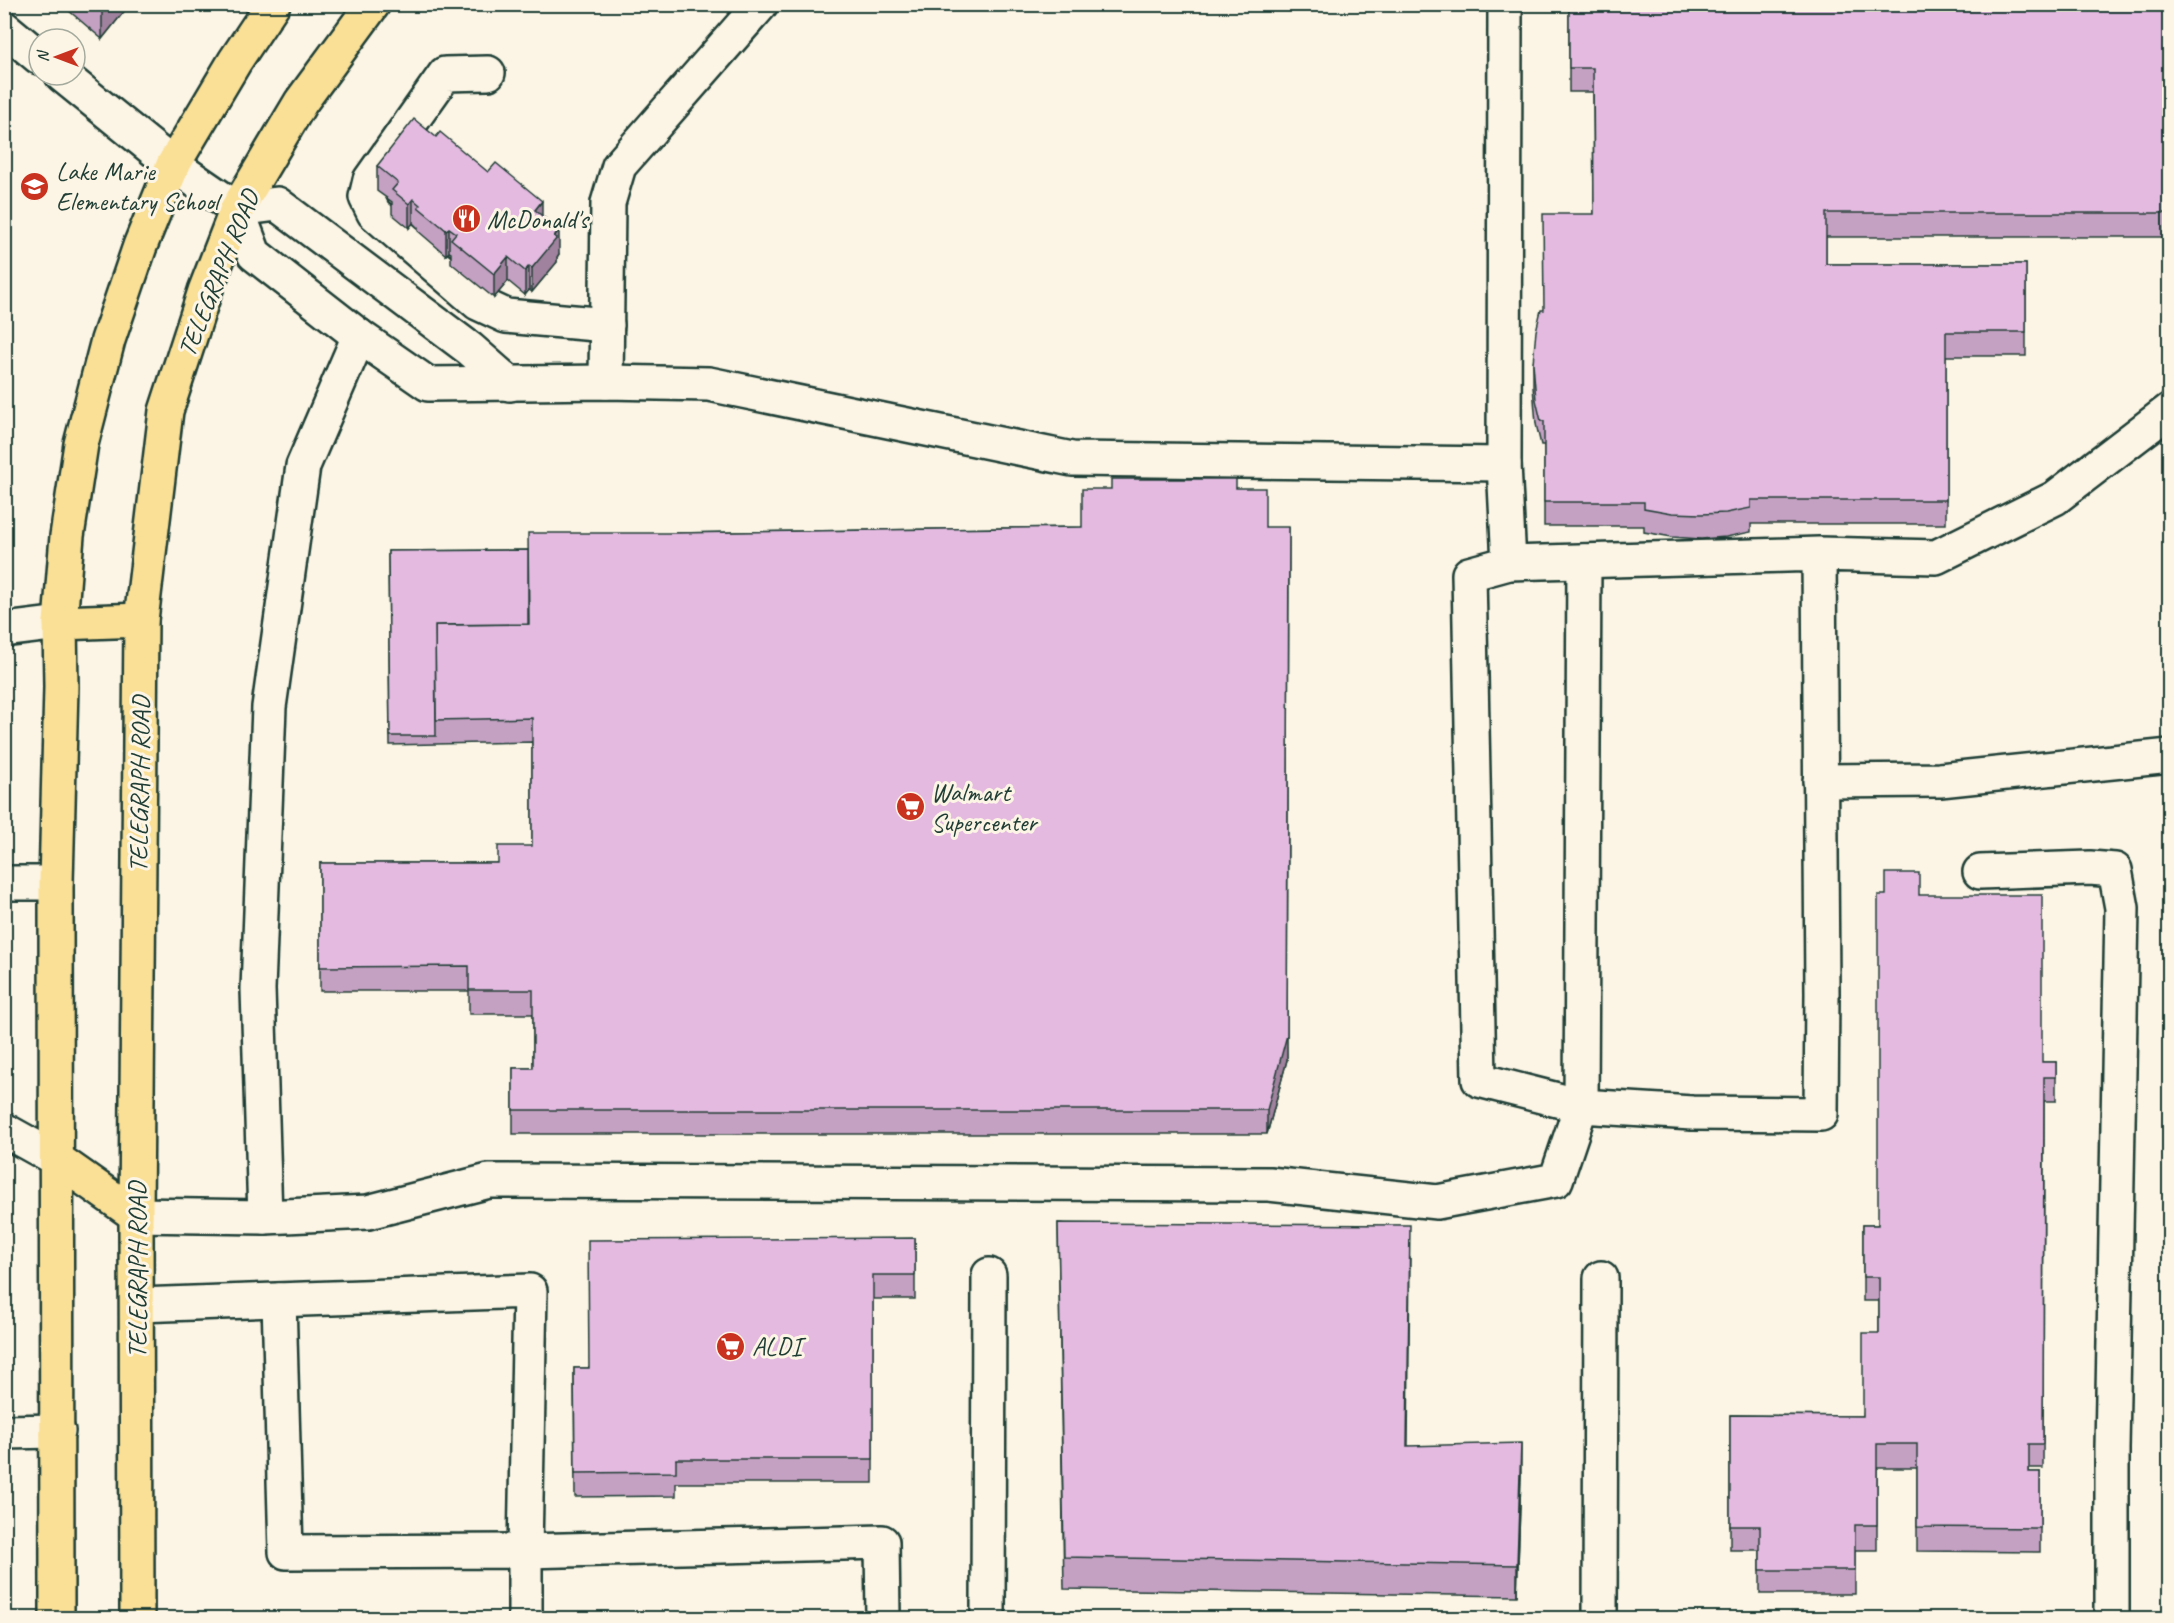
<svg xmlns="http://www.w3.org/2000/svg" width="2174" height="1623" viewBox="0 0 2174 1623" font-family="Caveat,sans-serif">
  <rect width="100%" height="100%" fill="#fcf5e5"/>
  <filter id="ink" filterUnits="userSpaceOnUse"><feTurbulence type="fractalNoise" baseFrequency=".0167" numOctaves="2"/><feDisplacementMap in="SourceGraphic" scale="12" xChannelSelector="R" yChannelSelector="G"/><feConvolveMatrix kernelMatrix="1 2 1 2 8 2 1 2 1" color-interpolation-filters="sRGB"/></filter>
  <g filter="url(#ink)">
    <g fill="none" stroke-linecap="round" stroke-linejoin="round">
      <defs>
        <g id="minor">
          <path d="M 1505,4 L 1504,464 L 1509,563"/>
          <path d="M 4,28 L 39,57"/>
          <path d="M 488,73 L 445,74 L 370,180 L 366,197 L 374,213 L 478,303 L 506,316 L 607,325"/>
          <path d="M 62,75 L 173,165 L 237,209"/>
          <path d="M 237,209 L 254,254 L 359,336 L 428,384 L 606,382 L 709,384 L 1072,459 L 1504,464"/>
          <path d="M 237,209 L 277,204 L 470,349 L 510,384"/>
          <path d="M 606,382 L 608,203 L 619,166 L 761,4"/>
          <path d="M 1819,554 L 1822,993 L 1821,1114 L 1692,1113 L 1581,1106 L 1479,1080 L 1469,574 L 1509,563 L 1819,554 L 1936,557 L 2055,498 L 2170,410"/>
          <path d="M 4,630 L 60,623"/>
          <path d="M 1820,781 L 1940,780 L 2170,756"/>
          <path d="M 1980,872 L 2090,868 L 2115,870 L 2122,908 L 2112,1449 L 2112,1618"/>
          <path d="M 4,883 L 56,883"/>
          <path d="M 4,1130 L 58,1160"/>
          <path d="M 136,1215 L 265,1217 L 368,1212 L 489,1181 L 1269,1184 L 1437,1202 L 1556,1180 L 1581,1106 L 1584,561"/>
          <path d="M 265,1217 L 258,989 L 269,707 L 303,466 L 359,336"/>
          <path d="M 279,1300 L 286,1552 L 525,1551 L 525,1618"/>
          <path d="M 138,1305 L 530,1291 L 525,1551 L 882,1542 L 883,1618"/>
          <path d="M 4,1432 L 58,1431"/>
          <path d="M 988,1618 L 989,1275"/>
          <path d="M 1600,1618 L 1601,1278"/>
        </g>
        <g id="major">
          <path d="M 60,623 L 141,620"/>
          <path d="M 58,1160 L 136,1215"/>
          <path d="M 57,1618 L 56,883 L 61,687 L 60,623 L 67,536 L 81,444 L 108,340 L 140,246 L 173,165 L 235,61 L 273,4"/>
          <path d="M 137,1618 L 136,1215 L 141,620 L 166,411 L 205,291 L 237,209 L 301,102 L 373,4"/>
        </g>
      </defs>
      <use href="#minor" stroke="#1f3d34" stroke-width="38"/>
      <use href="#major" stroke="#1f3d34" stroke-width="38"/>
      <use href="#minor" stroke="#fcf5e5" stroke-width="33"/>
      <use href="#major" stroke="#fadf96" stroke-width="33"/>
    </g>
    <g fill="#c4a0c2" stroke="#1f3d34" stroke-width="1.5">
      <path d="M 61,4 L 130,4 L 102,39 Z"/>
      <path d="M 1569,4 L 2169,4 L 2169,237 L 1826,237 L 1826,264 L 2026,264 L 2026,356 L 1946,356 L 1946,524 L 1751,524 L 1751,532 L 1726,537 L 1701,539 L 1672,537 L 1644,532 L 1644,526 L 1544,526 L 1544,445 L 1541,445 L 1536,424 L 1533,387 L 1533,363 L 1544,310 L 1594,214 L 1593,92 L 1569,92 Z"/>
      <path d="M 436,137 L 542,216 L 559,254 L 557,257 L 557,262 L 532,292 L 529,290 L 525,295 L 508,281 L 494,298 L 451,263 L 451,253 L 449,252 L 446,255 L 418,231 L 418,228 L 413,223 L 409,228 L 392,214 L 392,202 L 377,191 L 377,166 Z"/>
      <path d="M 1236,488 L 1265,527 L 1287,1060 L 1267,1134 L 513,1134 L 513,1068 L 533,1068 L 533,1014 L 469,1014 L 469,991 L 320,991 L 320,863 L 498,863 L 532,846 L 532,742 L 390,745 L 388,551 L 528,550 L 675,533 L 1082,527 Z"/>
      <path d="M 1919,895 L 2042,1062 L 2056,1062 L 2056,1101 L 2044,1101 L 2043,1468 L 2029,1468 L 2029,1472 L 2040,1472 L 2040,1552 L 1917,1551 L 1917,1468 L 1877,1468 L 1877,1550 L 1855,1550 L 1855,1594 L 1760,1594 L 1760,1550 L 1730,1550 L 1730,1415 L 1863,1416 L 1879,1333 L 1879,1301 L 1863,1301 L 1863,1225 L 1878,1225 Z"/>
      <path d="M 1058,1223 L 1410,1257 L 1408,1446 L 1521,1474 L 1517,1596 L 1064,1589 Z"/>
      <path d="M 915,1238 L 915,1299 L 873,1299 L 873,1483 L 676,1483 L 676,1496 L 575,1497 L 574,1368 L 589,1368 Z"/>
    </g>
    <g fill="#a0829e" stroke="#1f3d34" stroke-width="1.5">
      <path d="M 104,4 L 130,4 L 102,39 L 102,7 Z"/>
      <path d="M 413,199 L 413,223 L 409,228 L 409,204 Z"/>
      <path d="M 542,201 L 542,225 L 535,210 Z"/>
      <path d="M 449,228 L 449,252 L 446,255 L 446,230 Z"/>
      <path d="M 559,230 L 559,254 L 557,257 L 557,262 L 532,292 L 532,268 Z"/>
      <path d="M 508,257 L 508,281 L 494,298 L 494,274 Z"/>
      <path d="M 529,266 L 529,290 L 525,295 L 525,271 Z"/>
      <path d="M 1289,527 L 1287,1060 L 1267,1134 L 1267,1110 Z"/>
      <path d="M 1521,1443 L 1521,1474 L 1517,1596 L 1517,1565 Z"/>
    </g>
    <g fill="#e4bae1" stroke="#1f3d34" stroke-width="1.5">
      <path d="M 1569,4 L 2169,4 L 2169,213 L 1826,213 L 1826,264 L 2026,264 L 2026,332 L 1946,332 L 1946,500 L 1751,500 L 1751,508 L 1726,513 L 1701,514 L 1672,513 L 1644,508 L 1644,502 L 1544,502 L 1544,421 L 1541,421 L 1536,400 L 1533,363 L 1536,331 L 1541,310 L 1544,310 L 1543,214 L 1594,214 L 1593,68 L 1569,68 Z"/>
      <path d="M 414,119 L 436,137 L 440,132 L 488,172 L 496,163 L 542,201 L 535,210 L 559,230 L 554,236 L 557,238 L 532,268 L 529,266 L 525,271 L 508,257 L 494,274 L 451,239 L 456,233 L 449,228 L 446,230 L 418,207 L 420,205 L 413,199 L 409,204 L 392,190 L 398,183 L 377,166 Z"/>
      <path d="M 1111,479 L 1236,479 L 1236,488 L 1265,488 L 1265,527 L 1289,527 L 1287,1035 L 1267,1110 L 513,1110 L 513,1068 L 533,1068 L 533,990 L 469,990 L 469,966 L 320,967 L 320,863 L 498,863 L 498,846 L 532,846 L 532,718 L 436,720 L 435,625 L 529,624 L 528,533 L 675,533 L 1082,527 L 1082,489 L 1111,489 Z"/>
      <path d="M 528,550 L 528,624 L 435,625 L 436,736 L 390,736 L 388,551 Z"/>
      <path d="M 1886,873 L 1919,873 L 1919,895 L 2042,895 L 2042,1062 L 2056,1062 L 2056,1077 L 2044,1077 L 2043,1444 L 2029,1444 L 2029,1472 L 2040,1472 L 2040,1528 L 1917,1527 L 1917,1444 L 1877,1444 L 1877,1525 L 1855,1525 L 1855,1570 L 1760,1570 L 1760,1526 L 1730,1526 L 1730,1415 L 1863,1416 L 1863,1333 L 1879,1333 L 1879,1277 L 1863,1277 L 1863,1225 L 1878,1225 L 1878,895 L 1886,895 Z"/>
      <path d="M 1058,1223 L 1410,1225 L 1407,1446 L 1521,1443 L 1517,1565 L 1064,1557 Z"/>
      <path d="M 915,1238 L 915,1275 L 873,1275 L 873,1459 L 676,1459 L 676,1472 L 575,1473 L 574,1368 L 589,1368 L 588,1240 Z"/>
    </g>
  </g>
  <defs>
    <symbol id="school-disc" viewBox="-11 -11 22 22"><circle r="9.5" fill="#c8321e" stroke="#fcf5e5"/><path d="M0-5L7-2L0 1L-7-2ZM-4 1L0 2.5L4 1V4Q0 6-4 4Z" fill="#fff"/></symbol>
    <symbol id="restaurant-disc" viewBox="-11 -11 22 22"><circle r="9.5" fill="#c8321e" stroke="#fcf5e5"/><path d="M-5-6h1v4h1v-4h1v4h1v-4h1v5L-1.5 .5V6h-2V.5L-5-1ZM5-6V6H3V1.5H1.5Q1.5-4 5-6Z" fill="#fff"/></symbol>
    <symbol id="supermarket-disc" viewBox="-11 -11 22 22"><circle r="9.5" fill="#c8321e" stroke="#fcf5e5"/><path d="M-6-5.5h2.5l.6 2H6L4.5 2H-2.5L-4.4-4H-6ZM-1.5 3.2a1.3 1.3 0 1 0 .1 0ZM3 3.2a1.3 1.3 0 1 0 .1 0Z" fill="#fff"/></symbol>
  </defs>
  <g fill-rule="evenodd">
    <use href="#school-disc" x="18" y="170" width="33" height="33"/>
    <use href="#restaurant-disc" x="450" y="202" width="33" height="33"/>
    <use href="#supermarket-disc" x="894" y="790" width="33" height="33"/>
    <use href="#supermarket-disc" x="714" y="1330" width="33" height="33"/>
  </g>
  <g text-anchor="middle" stroke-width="6" stroke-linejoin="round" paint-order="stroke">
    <g font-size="26" fill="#1f3d34" stroke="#fcf5e5" text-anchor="start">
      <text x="56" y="180">Lake Marie<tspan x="56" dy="30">Elementary School</tspan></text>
      <text x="487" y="228">McDonald's</text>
      <text x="931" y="801">Walmart<tspan x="931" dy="30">Supercenter</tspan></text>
      <text x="752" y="1355">ALDI</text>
    </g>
    <g font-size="26" fill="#1f3d34" stroke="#fcf5e5">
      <text transform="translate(218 273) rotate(-68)" y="9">TELEGRAPH ROAD</text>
      <text transform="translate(139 784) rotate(-89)" y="9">TELEGRAPH ROAD</text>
      <text transform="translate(137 1270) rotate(-90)" y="9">TELEGRAPH ROAD</text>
    </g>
  </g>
  <rect width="2174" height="1623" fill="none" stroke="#fcf5e5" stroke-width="24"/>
  <rect x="12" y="12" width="2150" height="1599" fill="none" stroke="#1f3d34" stroke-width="2" filter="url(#ink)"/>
  <g transform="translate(57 57) rotate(270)"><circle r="28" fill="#fcf5e5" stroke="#a4ab9e" stroke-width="1.5"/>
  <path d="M0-4.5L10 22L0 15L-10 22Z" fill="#c8321e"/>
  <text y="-9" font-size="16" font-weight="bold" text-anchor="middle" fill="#1f3d34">N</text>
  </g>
</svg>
